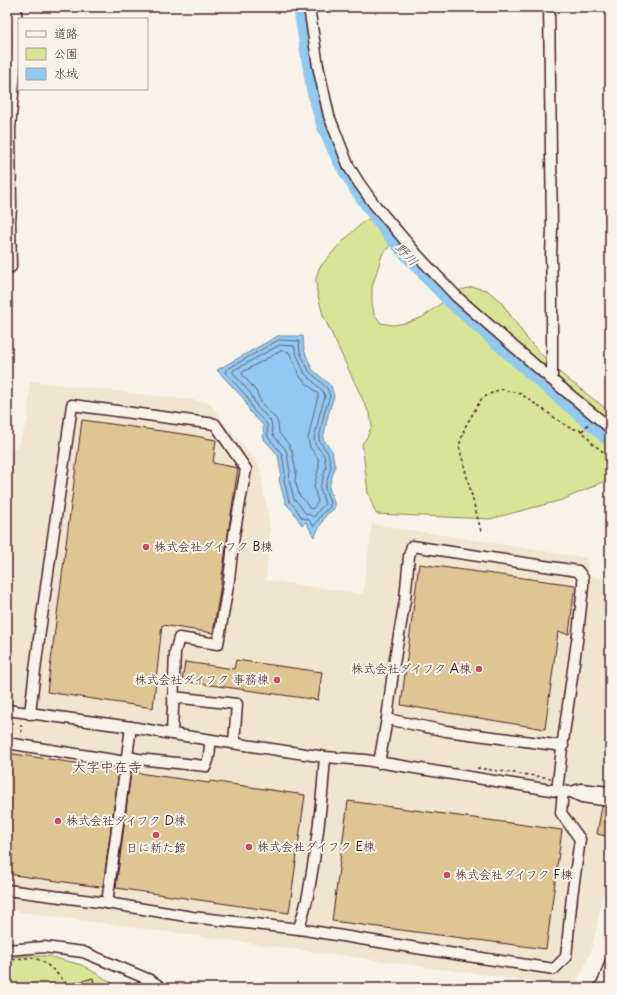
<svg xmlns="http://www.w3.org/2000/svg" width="617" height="995" viewBox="0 0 617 995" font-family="'Playpen Sans','Klee One',sans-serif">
  <rect width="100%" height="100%" fill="#f7f3e8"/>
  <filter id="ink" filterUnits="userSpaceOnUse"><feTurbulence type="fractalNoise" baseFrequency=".025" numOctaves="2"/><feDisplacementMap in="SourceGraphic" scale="8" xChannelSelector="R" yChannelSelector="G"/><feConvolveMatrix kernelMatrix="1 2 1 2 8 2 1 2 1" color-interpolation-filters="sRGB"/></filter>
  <g filter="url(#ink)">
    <path fill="#f0e5cf" d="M 30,381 L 208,402 L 260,467 L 270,530 L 266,580 L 363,594 L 372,524 L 587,558 L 588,574 L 609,581 L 610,584 L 610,858 L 592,949 L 578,980 L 566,986 L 7,910 L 7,453 L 18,446 L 28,420 Z"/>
    <g fill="#d8e496" stroke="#918260">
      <path d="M 382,214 L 397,237 L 382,255 L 372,287 L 372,302 L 374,314 L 381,323 L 393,325 L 406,323 L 423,317 L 440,304 L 460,290 L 473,287 L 487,290 L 501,302 L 528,340 L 555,369 L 610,412 L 610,479 L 562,500 L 490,519 L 376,514 L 368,493 L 363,451 L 362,444 L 367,437 L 372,426 L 370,415 L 323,315 L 317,292 L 316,279 L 319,268 L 340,244 L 364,221 Z"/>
      <path d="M 23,956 L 48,956 L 82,965 L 121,988 L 7,988 L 7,958 Z"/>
    </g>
    <path fill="#91c9f0" stroke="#7585a1" d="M 278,336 L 303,336 L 304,350 L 312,369 L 331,386 L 334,396 L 328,415 L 323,439 L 332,451 L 335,467 L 329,487 L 334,503 L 334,509 L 326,515 L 314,537 L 306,522 L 302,525 L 292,510 L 286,504 L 279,480 L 281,473 L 278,455 L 264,439 L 263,425 L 250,412 L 244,399 L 217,370 Z"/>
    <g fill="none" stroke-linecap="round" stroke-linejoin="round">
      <g stroke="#66637a" stroke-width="1">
        <path d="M 279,340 L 299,341 L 300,352 L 309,371 L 327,388 L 330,396 L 324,414 L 319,439 L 320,442 L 328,453 L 331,467 L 325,488 L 330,503 L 330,507 L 323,513 L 314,526 L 313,526 L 308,519 L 302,518 L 295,507 L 289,501 L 284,480 L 285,473 L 282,454 L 268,437 L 267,424 L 253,410 L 247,397 L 225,372 L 226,370 Z"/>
        <path d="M 280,345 L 294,346 L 296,353 L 305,374 L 323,391 L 325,396 L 320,413 L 314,439 L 315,444 L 324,455 L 326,467 L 320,488 L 325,504 L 319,510 L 314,517 L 305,513 L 299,504 L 294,499 L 289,480 L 290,472 L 287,453 L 285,449 L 273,435 L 271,421 L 257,407 L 251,394 L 233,373 L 233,371 Z"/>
        <path d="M 281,351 L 289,352 L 300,377 L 318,394 L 318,396 L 314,412 L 308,439 L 310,447 L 318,458 L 319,466 L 314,487 L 318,502 L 312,509 L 309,508 L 304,500 L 299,495 L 295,480 L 296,472 L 292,451 L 289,445 L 279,433 L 278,423 L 276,419 L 262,404 L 256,391 L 242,374 L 243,372 Z"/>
      </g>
      <path stroke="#91c9f0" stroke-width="14" d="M 300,7 L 313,89 L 324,127 L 339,160 L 356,189 L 387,232 L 417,266 L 420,268 L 426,276 L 448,299 L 545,385 L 610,440"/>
    </g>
    <g fill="#dec594" stroke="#4a1f2b">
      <path d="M 82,420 L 190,435 L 216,440 L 213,463 L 238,468 L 228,534 L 219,597 L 213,633 L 162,625 L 153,708 L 47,692 Z"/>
      <path d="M 419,564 L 575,585 L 569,634 L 558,632 L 545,729 L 401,705 Z"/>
      <path d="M 236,660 L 322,672 L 318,700 L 182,681 L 185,662 L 234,669 Z"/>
      <path d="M 7,753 L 117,769 L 117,770 L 119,770 L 103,886 L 101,886 L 100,887 L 7,874 Z"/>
      <path d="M 131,772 L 209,783 L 210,781 L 305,795 L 289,913 L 116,888 Z"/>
      <path d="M 348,801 L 562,830 L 546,949 L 332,921 Z"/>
      <path d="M 602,806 L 610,807 L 610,814 L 606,836 L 597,834 Z"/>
      <path d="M 93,978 L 95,988 L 65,988 L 64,986 Z"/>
    </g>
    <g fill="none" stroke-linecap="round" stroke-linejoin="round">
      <defs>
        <g id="minor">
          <path d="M 309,7 L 318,66 L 329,116 L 349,167 L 359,183 L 374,204 L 420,258 L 457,297 L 552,380 L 610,428"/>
          <path d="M 549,7 L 552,228 L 551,256 L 552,290 L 552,380"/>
          <path d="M 11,267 L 10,221 L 11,208 L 10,129 L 17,47 L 16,7"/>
          <path d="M 173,697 L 237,704 L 234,743"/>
          <path d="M 7,710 L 131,727 L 172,734 L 325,757 L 365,760 L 557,791 L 571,792 L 581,789 L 610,792"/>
          <path d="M 30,714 C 41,610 58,508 72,405 L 215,424 L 246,469 L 234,535 L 229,580 L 218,644 L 179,638 L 175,652 L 172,734"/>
          <path d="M 387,719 L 446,731 L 563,746"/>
          <path d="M 7,743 L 126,762"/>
          <path d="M 127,756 L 138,759 L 206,766 C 210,757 210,749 210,740"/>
          <path d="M 379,763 L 387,719 L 394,664 L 405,600 L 409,556 L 412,546 L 578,571 L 583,578 L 583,586 L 578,634 L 562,748 L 557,791"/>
          <path d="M 571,792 L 582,797 L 610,801"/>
          <path d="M 7,890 L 107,903 L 192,917 L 299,929 L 429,950 L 554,969 L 566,957 L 572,896 L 580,839 L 561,813 L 563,791"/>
          <path d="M 107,903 L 131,727"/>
          <path d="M 299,929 C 302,916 307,903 309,890 C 317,846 322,801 325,757"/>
          <path d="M 7,950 L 44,947 L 83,952 L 150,980 L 162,988"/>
          <path d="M 599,988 L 604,981 L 610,963"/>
        </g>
      </defs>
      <use href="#minor" stroke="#4a1f2b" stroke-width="13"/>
      <g stroke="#4a1f2b" stroke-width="1.5" stroke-dasharray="3 3" stroke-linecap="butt">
        <path d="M 582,431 L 590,422"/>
        <path d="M 481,531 L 459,446 L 465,427 L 482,398 L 500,389 L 521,394 L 568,427 L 582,431 L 593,444 L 610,457"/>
        <path d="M 21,724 L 21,735 L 22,736"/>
        <path d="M 477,768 L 551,778"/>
        <path d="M 7,960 C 15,960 25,957 33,958 C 46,960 59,976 68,985 L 69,988"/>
      </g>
      <use href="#minor" stroke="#f7f3e8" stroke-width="10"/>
    </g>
  </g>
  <g fill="#d1495b" stroke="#f7f3e8" stroke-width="1.5">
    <circle cx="146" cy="547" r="4"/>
    <circle cx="479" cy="669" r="4"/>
    <circle cx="277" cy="680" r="4"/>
    <circle cx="58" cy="821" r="4"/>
    <circle cx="156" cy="835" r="4"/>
    <circle cx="249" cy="847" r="4"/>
    <circle cx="447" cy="875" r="4"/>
  </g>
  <g text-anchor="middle" stroke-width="4" stroke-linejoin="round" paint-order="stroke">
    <g font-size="12" fill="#4a1f2b" stroke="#f7f3e8" text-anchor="start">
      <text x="154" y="551">株式会社ダイフク B棟</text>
      <text x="471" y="673" text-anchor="end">株式会社ダイフク A棟</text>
      <text x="269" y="684" text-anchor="end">株式会社ダイフク 事務棟</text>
      <text x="66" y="825">株式会社ダイフク D棟</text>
      <text x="257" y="851">株式会社ダイフク E棟</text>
      <text x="156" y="852" text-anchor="middle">日に新た館</text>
      <text x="455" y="879">株式会社ダイフク F棟</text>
    </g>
    <g font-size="13" font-style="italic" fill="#5f5266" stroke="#f7f3e8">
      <text transform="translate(407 254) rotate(47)" y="5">野川</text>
    </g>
    <g font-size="14" fill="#4a1f2b" stroke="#f7f3e8">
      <text x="107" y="772">大字中在寺</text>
    </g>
  </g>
  <rect width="617" height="995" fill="none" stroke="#f7f3e8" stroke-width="24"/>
  <rect x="12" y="12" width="593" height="971" fill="none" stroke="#4a1f2b" stroke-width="1.5" filter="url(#ink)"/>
  <rect x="18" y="18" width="130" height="72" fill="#f7f3e8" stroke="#b29e9c"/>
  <rect x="26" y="31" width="20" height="6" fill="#f7f3e8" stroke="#b29e9c"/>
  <text x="54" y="38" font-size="12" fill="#4a1f2b">道路</text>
  <rect x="26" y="48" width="20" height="12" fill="#d8e496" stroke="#b29e9c"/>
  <text x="54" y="58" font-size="12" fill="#4a1f2b">公園</text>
  <rect x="26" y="68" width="20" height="12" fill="#91c9f0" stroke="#b29e9c"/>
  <text x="54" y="78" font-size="12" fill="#4a1f2b">水域</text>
</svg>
